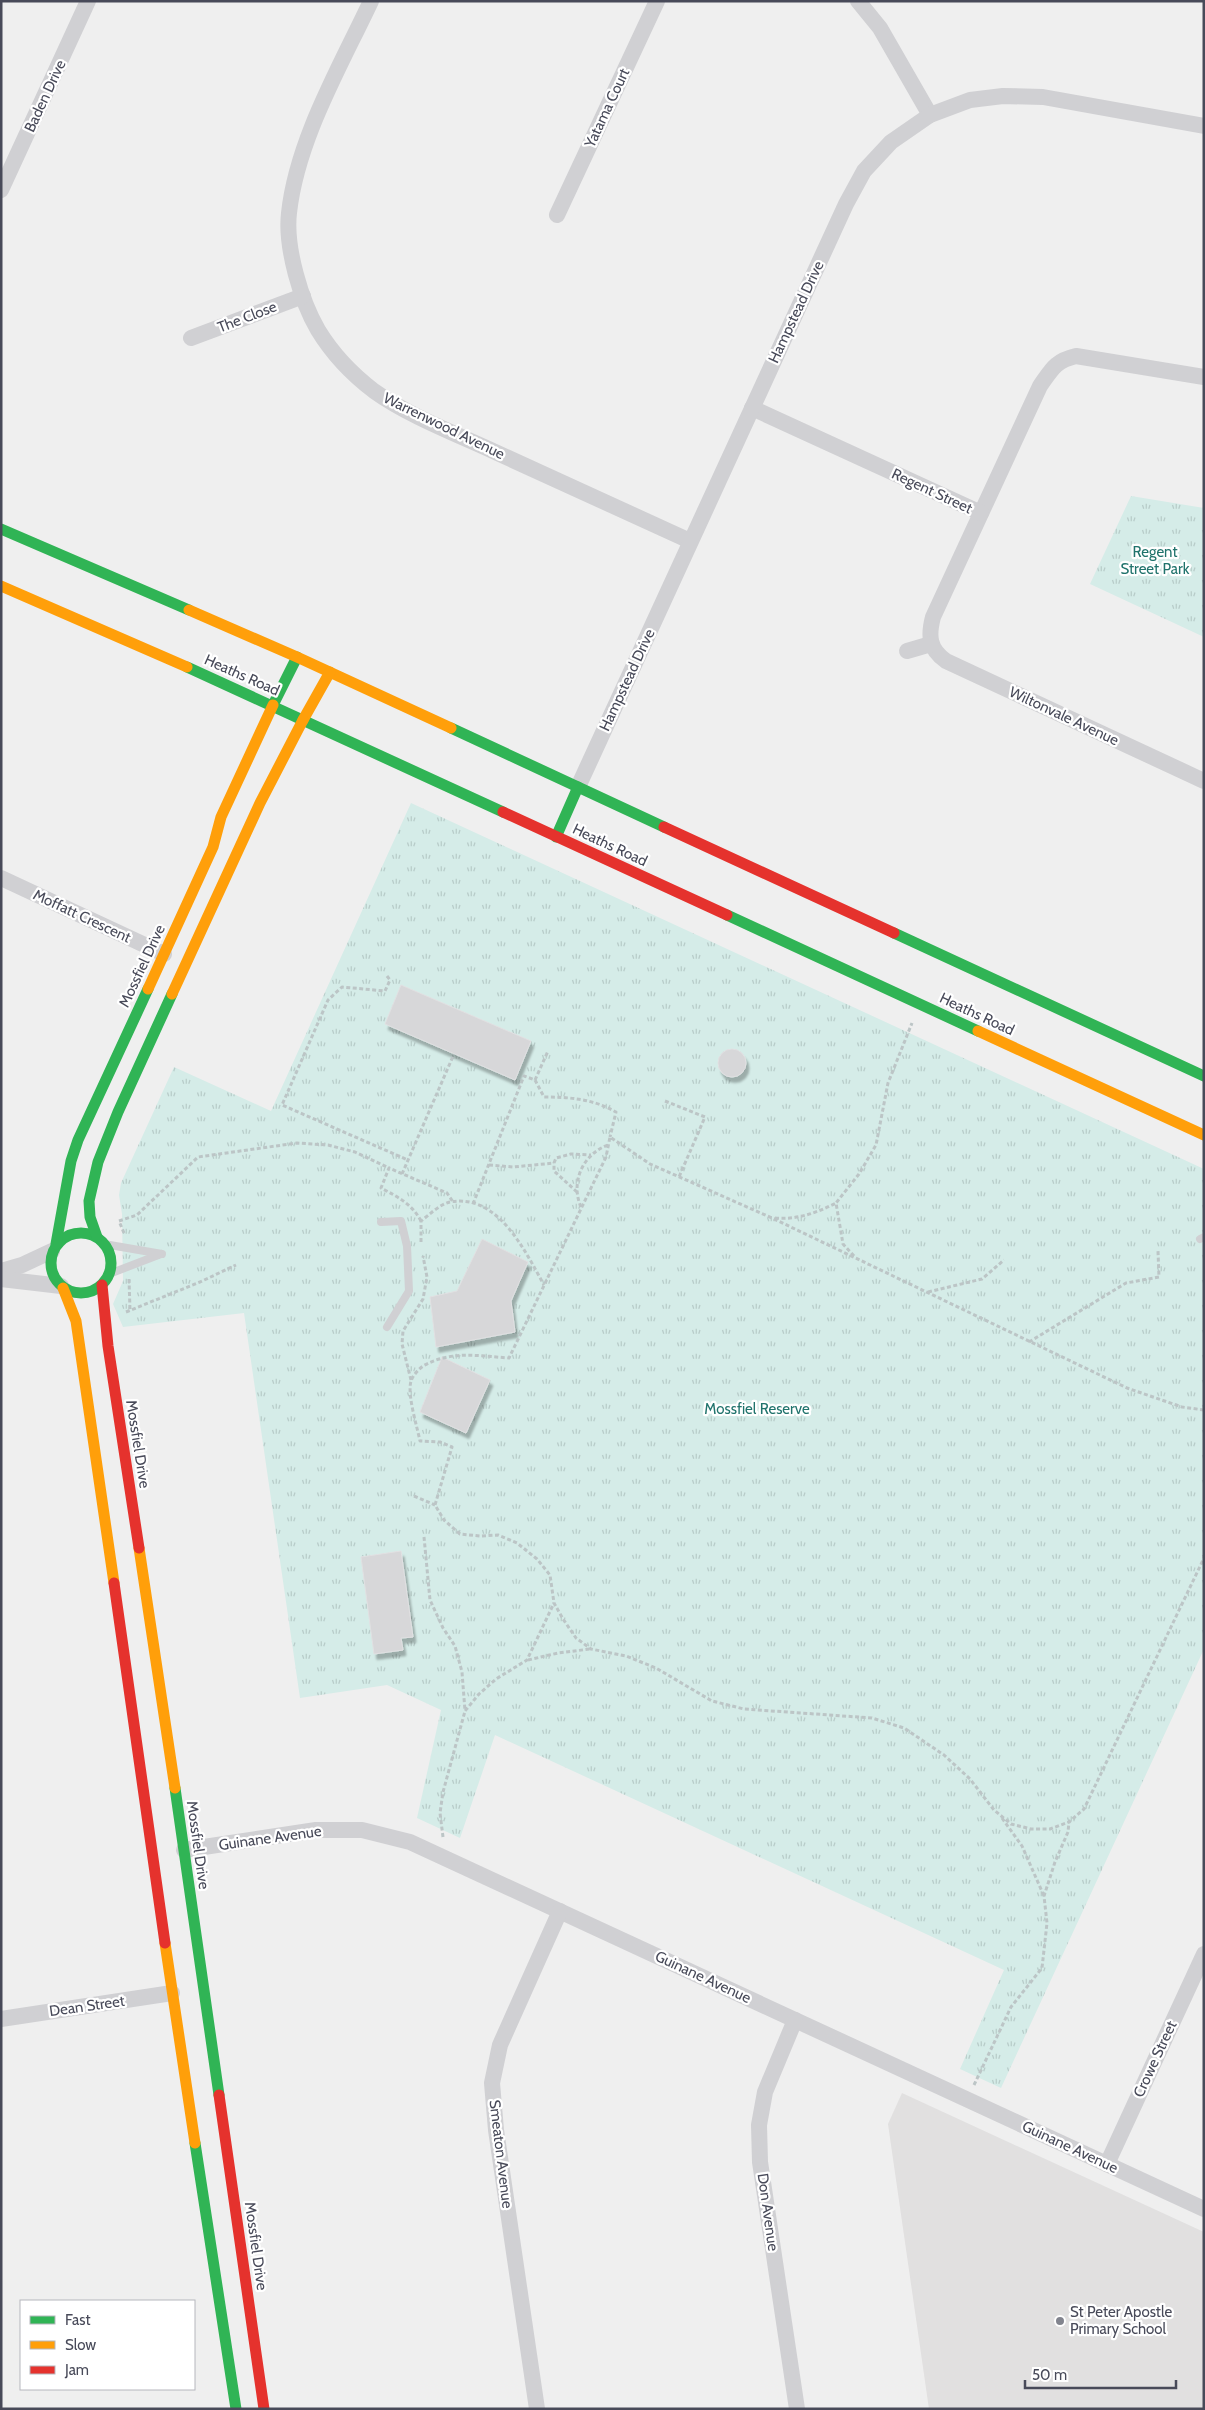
<svg xmlns="http://www.w3.org/2000/svg" width="1205" height="2410" viewBox="0 0 1205 2410" font-family="Cabin,sans-serif">
  <defs>
    <pattern id="park-tufts" width="24" height="20" patternUnits="userSpaceOnUse" patternTransform="scale(1.25)"><rect width="24" height="20" fill="#d5ece8"/><path d="M3 7l-1-3M5 7V3M7 7l1-3M15 17l-1-3M17 17v-4M19 17l1-3" fill="none" stroke="#b8ccc9"/></pattern>
    <filter id="shadow"><feDropShadow dx="3" dy="5.5" stdDeviation="1" flood-color="#0004"/></filter>
  </defs>
  <rect width="100%" height="100%" fill="#efefef"/>
  <path fill="#e1e0e0" d="M 902,2093 L 1204,2232 L 1204,2409 L 929,2409 L 888,2124 Z"/>
  <g fill="url(#park-tufts)">
    <path d="M 1131,496 L 1204,508 L 1204,637 L 1090,584 Z"/>
    <path d="M 411,803 L 1204,1169 L 1204,1649 L 1001,2088 L 960,2069 L 1004,1970 L 495,1735 L 460,1838 L 417,1818 L 441,1710 L 387,1685 L 300,1698 L 244,1313 L 123,1327 L 113,1304 L 123,1281 L 122,1214 L 119,1195 L 121,1183 L 174,1067 L 271,1111 Z"/>
  </g>
  <g fill="#d7d7d9" stroke="#e1e0e2" filter="url(#shadow)">
    <path d="M 401,985 L 531,1041 L 515,1080 L 385,1024 Z"/>
    <circle cx="732" cy="1063" r="14"/>
    <path d="M 482,1239 L 528,1262 L 511,1301 L 515,1332 L 436,1347 L 430,1297 L 457,1291 Z"/>
    <path d="M 442,1357 L 490,1380 L 466,1433 L 420,1412 Z"/>
    <path d="M 401,1551 L 413,1637 L 401,1638 L 403,1650 L 374,1654 L 361,1557 Z"/>
  </g>
  <g fill="none" stroke-linecap="round" stroke-linejoin="round">
    <g stroke="#bcc5c6" stroke-width="3" stroke-dasharray="4 2.5" stroke-linecap="butt">
      <path d="M 387,976 L 390,980 L 385,991 L 342,987 L 328,1000 L 282,1105 L 408,1160"/>
      <path d="M 535,1080 L 548,1051"/>
      <path d="M 665,1101 L 705,1117 L 679,1177"/>
      <path d="M 489,1165 L 513,1167 L 554,1163"/>
      <path d="M 402,1174 L 454,1054"/>
      <path d="M 577,1192 L 554,1171 L 554,1163 L 556,1158 L 571,1154 L 591,1155"/>
      <path d="M 473,1204 L 524,1076 L 535,1080 L 544,1097 C 570,1097 593,1099 616,1112 L 610,1137"/>
      <path d="M 581,1207 C 570,1182 583,1154 608,1145"/>
      <path d="M 775,1218 C 797,1220 816,1213 836,1203"/>
      <path d="M 421,1221 C 412,1204 398,1197 381,1188 L 389,1168 L 447,1193 L 453,1202"/>
      <path d="M 124,1233 L 119,1221 L 137,1215 L 198,1157 L 297,1143 L 328,1145 L 355,1152 L 389,1168"/>
      <path d="M 421,1242 L 421,1221 C 429,1215 440,1204 450,1202 C 498,1193 525,1251 544,1285"/>
      <path d="M 854,1256 L 843,1244 L 836,1203 L 859,1174 L 876,1145 L 888,1083 L 912,1023"/>
      <path d="M 129,1279 L 130,1310"/>
      <path d="M 928,1292 L 982,1279 L 1004,1260"/>
      <path d="M 126,1312 L 200,1282 L 236,1265"/>
      <path d="M 1029,1342 L 1126,1283 L 1159,1277 L 1158,1251"/>
      <path d="M 411,1380 L 402,1344 L 403,1331 L 423,1299 L 427,1277 L 423,1256"/>
      <path d="M 1204,1410 L 1182,1407 L 1127,1388 L 772,1218 L 650,1164 L 610,1137 L 606,1157 L 509,1358 C 479,1356 451,1350 423,1366 C 419,1369 413,1375 411,1381 C 407,1395 417,1426 420,1441 L 440,1442 L 452,1447 L 435,1505 L 444,1520 L 460,1534 L 480,1536 L 498,1535 L 517,1543 L 537,1559 L 550,1575 L 554,1603 L 563,1619 L 576,1638 L 591,1649 L 626,1656 L 656,1668 L 712,1701 L 744,1709 L 872,1718 L 904,1728 L 944,1755 L 970,1779 L 994,1810 L 1011,1824 L 1031,1829 L 1050,1829 L 1069,1822 L 1084,1809 L 1204,1558"/>
      <path d="M 414,1496 L 435,1505"/>
      <path d="M 424,1537 L 430,1600 L 443,1628 L 455,1646 L 462,1672 L 465,1711 L 479,1694 L 496,1679 L 527,1660 L 554,1603"/>
      <path d="M 528,1660 L 558,1653 L 590,1649"/>
      <path d="M 1002,1818 L 1022,1846 L 1044,1896"/>
      <path d="M 443,1837 L 440,1813 L 443,1792 L 465,1711"/>
      <path d="M 974,2085 L 1011,2007 L 1042,1968 L 1047,1923 L 1044,1896 L 1055,1862 L 1068,1832 L 1069,1822"/>
    </g>
    <g stroke="#d0d0d3" stroke-width="8">
      <path d="M 381,1222 L 401,1221 L 407,1246 L 409,1291 L 387,1327"/>
      <path d="M 1200,1239 L 1204,1237"/>
      <path d="M 104,1244 L 162,1254"/>
      <path d="M 109,1274 L 161,1254"/>
    </g>
    <g stroke="#d0d0d3" stroke-width="16">
      <path d="M 371,1 C 340,67 297,140 289,213 C 285,247 301,301 318,330 C 332,353 353,375 374,391 C 409,416 454,433 493,451 C 559,481 625,511 690,541"/>
      <path d="M 858,1 L 880,28 L 930,115"/>
      <path d="M 1,190 L 88,1"/>
      <path d="M 557,215 L 657,1"/>
      <path d="M 191,338 L 303,296"/>
      <path d="M 1204,377 L 1076,356 C 1055,361 1052,369 1040,386 L 933,617 C 928,636 929,649 946,661 L 1204,781"/>
      <path d="M 752,408 L 981,513"/>
      <path d="M 907,651 L 931,644"/>
      <path d="M 578,787 L 846,204 L 864,171 L 891,142 L 930,115 L 970,100 L 1003,96 L 1043,97 L 1204,126"/>
      <path d="M 1,878 L 164,954"/>
      <path d="M 1,1271 L 22,1265 L 52,1251"/>
      <path d="M 1,1279 L 61,1286"/>
      <path d="M 184,1850 L 316,1830 L 362,1830 L 410,1842 L 1204,2209"/>
      <path d="M 1,2019 L 172,1993"/>
      <path d="M 795,2020 L 765,2092 L 759,2125 L 760,2162 L 797,2409"/>
      <path d="M 1107,2164 L 1204,1954"/>
      <path d="M 537,2409 L 496,2130 L 492,2083 L 500,2045 L 560,1911"/>
    </g>
    <g stroke="#30b455" stroke-width="11">
      <path d="M 1,529 L 189,610"/>
      <path d="M 187,667 L 503,812"/>
      <path d="M 273,705 L 297,657"/>
      <path d="M 451,728 L 664,827"/>
      <path d="M 556,837 L 578,787"/>
      <path d="M 727,915 L 978,1031"/>
      <path d="M 894,933 L 1204,1076"/>
      <circle cx="81" cy="1263" r="30"/>
      <path d="M 97,1237 L 90,1217 L 89,1201 L 98,1162 L 118,1112 L 172,994"/>
      <path d="M 56,1244 L 71,1161 L 78,1140 L 148,989"/>
      <path d="M 175,1788 L 219,2095"/>
      <path d="M 195,2143 L 236,2409"/>
    </g>
    <g stroke="#ff9f0a" stroke-width="11">
      <path d="M 1,586 L 187,667"/>
      <path d="M 189,610 L 297,657 L 451,728"/>
      <path d="M 303,720 L 330,672"/>
      <path d="M 148,989 L 213,847 L 221,817 L 273,705"/>
      <path d="M 172,994 L 260,803 L 303,720"/>
      <path d="M 978,1031 L 1204,1135"/>
      <path d="M 63,1288 L 76,1321 L 114,1583"/>
      <path d="M 139,1548 L 175,1788"/>
      <path d="M 165,1943 L 195,2143"/>
    </g>
    <g stroke="#e5322d" stroke-width="11">
      <path d="M 503,812 L 727,915"/>
      <path d="M 664,827 L 894,933"/>
      <path d="M 102,1285 L 108,1346 L 139,1548"/>
      <path d="M 114,1583 L 165,1943"/>
      <path d="M 219,2095 L 264,2409"/>
    </g>
  </g>
  <circle fill="#82848e" stroke="#fff" stroke-width="2" cx="1060" cy="2321" r="5"/>
  <g text-anchor="middle" stroke-width="4.5" stroke-linejoin="round" paint-order="stroke">
    <g font-size="15" fill="#484a59" stroke="#fff">
      <text transform="translate(45 96) rotate(-65)" y="5">Baden Drive</text>
      <text transform="translate(607 108) rotate(-65)" y="5">Yatama Court</text>
      <text transform="translate(796 312) rotate(-65)" y="5">Hampstead Drive</text>
      <text transform="translate(247 317) rotate(-21)" y="5">The Close</text>
      <text transform="translate(444 426) rotate(26)" y="5">Warrenwood Avenue</text>
      <text transform="translate(932 491) rotate(25)" y="5">Regent Street</text>
      <text transform="translate(242 675) rotate(24)" y="5">Heaths Road</text>
      <text transform="translate(627 680) rotate(-65)" y="5">Hampstead Drive</text>
      <text transform="translate(1064 716) rotate(25)" y="5">Wiltonvale Avenue</text>
      <text transform="translate(610 845) rotate(25)" y="5">Heaths Road</text>
      <text transform="translate(82 916) rotate(25)" y="5">Moffatt Crescent</text>
      <text transform="translate(142 966) rotate(-65)" y="5">Mossfiel Drive</text>
      <text transform="translate(977 1014) rotate(25)" y="5">Heaths Road</text>
      <text transform="translate(138 1444) rotate(81)" y="5">Mossfiel Drive</text>
      <text transform="translate(270 1838) rotate(-8)" y="5">Guinane Avenue</text>
      <text transform="translate(198 1845) rotate(82)" y="5">Mossfiel Drive</text>
      <text transform="translate(703 1977) rotate(25)" y="5">Guinane Avenue</text>
      <text transform="translate(87 2006) rotate(-8)" y="5">Dean Street</text>
      <text transform="translate(1155 2059) rotate(-65)" y="5">Crowe Street</text>
      <text transform="translate(1070 2147) rotate(25)" y="5">Guinane Avenue</text>
      <text transform="translate(501 2154) rotate(83)" y="5">Smeaton Avenue</text>
      <text transform="translate(768 2212) rotate(82)" y="5">Don Avenue</text>
      <text transform="translate(256 2246) rotate(82)" y="5">Mossfiel Drive</text>
    </g>
    <g font-size="15" fill="#20736c" stroke="#fff">
      <text x="1155" y="557">Regent<tspan x="1155" dy="17">Street Park</tspan></text>
      <text x="757" y="1414">Mossfiel Reserve</text>
    </g>
    <g font-size="15" fill="#484a59" stroke="#fff" text-anchor="start">
      <text x="1070" y="2317">St Peter Apostle<tspan x="1070" dy="17">Primary School</tspan></text>
    </g>
  </g>
  <rect width="1205" height="2410" fill="none" stroke="#484a59" stroke-width="5"/>
  <rect x="20" y="2300" width="175" height="90" fill="#ffffff" stroke="#b6b7bd"/>
  <rect x="30" y="2316" width="25" height="8" fill="#30b455" stroke="#b6b7bd"/>
  <text x="65" y="2325" font-size="15" fill="#484a59">Fast</text>
  <rect x="30" y="2341" width="25" height="8" fill="#ff9f0a" stroke="#b6b7bd"/>
  <text x="65" y="2350" font-size="15" fill="#484a59">Slow</text>
  <rect x="30" y="2366" width="25" height="8" fill="#e5322d" stroke="#b6b7bd"/>
  <text x="65" y="2375" font-size="15" fill="#484a59">Jam</text>
  <path d="M1025 2380v8h151v-8" fill="none" stroke="#484a59" stroke-width="2.5"/>
  <text x="1032" y="2380" font-size="15" fill="#484a59" stroke="#ffffff" stroke-width="4" paint-order="stroke">50 m</text>
</svg>
